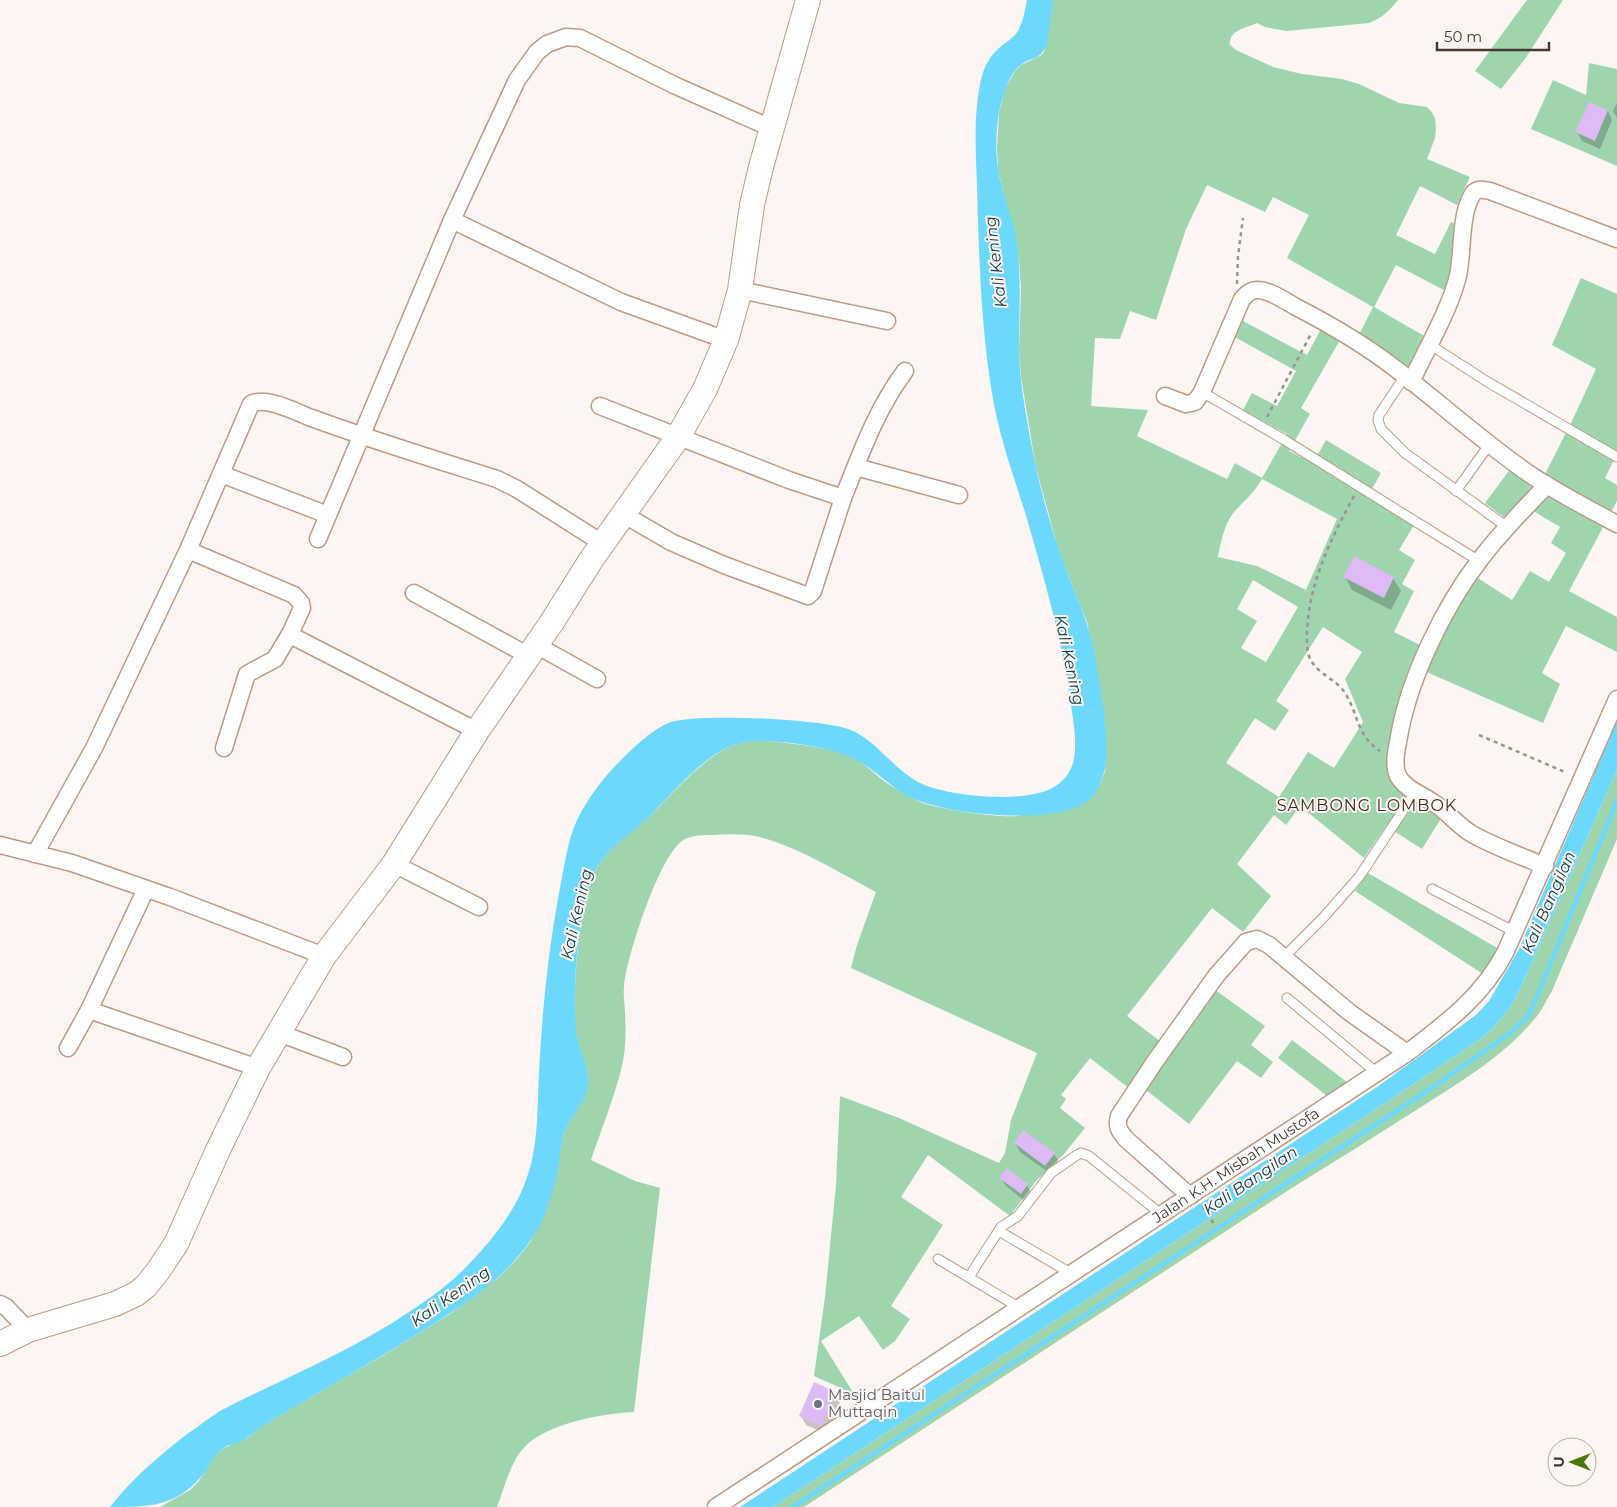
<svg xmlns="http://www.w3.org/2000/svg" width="1617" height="1507" viewBox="0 0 1617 1507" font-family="Montserrat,sans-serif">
  <rect width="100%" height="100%" fill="#fcf5f1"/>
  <g fill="#9fd5ae" fill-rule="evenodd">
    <path d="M 1053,0 L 1398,0 C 1389,11 1382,18 1369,23 L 1286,31 L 1265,27 L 1257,23 C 1247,28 1228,30 1230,45 L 1236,50 L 1273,67 L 1302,74 L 1342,79 L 1359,84 L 1399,103 L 1427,107 L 1431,111 L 1435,118 L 1436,129 L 1435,138 L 1427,159 L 1470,177 L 1457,205 L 1420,186 L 1396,235 L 1435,254 L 1451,222 L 1471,231 L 1459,298 L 1396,265 L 1374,307 L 1426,337 L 1409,373 L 1357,339 L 1373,307 L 1287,258 L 1309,215 L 1273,197 L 1265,212 L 1207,185 L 1186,229 L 1156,320 L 1130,311 L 1120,339 L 1095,338 L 1091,406 L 1148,410 L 1137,436 L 1227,479 L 1235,463 L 1262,478 L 1287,434 L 1243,410 L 1252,393 L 1277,406 L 1296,371 L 1233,336 L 1241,320 L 1307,355 L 1321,329 L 1340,340 L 1301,408 L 1310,414 L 1289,451 L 1313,463 L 1326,440 L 1381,473 L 1368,496 L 1414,525 L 1399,550 L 1415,560 L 1402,584 L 1414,591 L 1394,632 L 1434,652 L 1464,595 L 1476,577 L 1512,600 L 1530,571 L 1549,582 L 1566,553 L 1551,543 L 1560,527 L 1520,503 L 1505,518 L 1485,503 L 1517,460 L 1543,478 L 1572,421 L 1596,369 L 1552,345 L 1581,278 L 1617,294 L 1617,454 L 1605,478 L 1617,485 L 1617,501 L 1569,591 L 1617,617 L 1617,652 L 1566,626 L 1542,673 L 1560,684 L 1543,723 L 1415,667 L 1389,765 L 1442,817 L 1422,849 L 1386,826 L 1364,858 L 1300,806 L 1286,825 L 1274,815 L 1237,864 L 1271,896 L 1243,932 L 1212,908 L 1127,1016 L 1169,1048 L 1214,989 L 1265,1026 L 1251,1045 L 1273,1062 L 1261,1078 L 1237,1061 L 1189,1124 L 1136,1082 L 1130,1089 L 1090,1058 L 1061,1095 L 1066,1099 L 1060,1108 L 1085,1128 L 1064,1154 L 1036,1181 L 1010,1216 L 928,1155 L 901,1197 L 943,1225 L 891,1306 L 910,1319 L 895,1341 L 883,1350 L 859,1316 L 821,1341 L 854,1394 L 814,1376 L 825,1297 L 836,1185 L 840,1096 L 899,1118 L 999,1163 L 1005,1153 L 1011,1120 L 1037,1053 L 851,968 L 857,945 L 876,892 C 840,873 789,841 749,835 C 737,834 726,834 714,835 C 705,835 693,835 685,839 C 660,851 626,959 624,987 C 623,996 625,1005 625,1014 C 626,1032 626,1052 621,1070 C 613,1101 601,1130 591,1160 L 635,1181 L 660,1188 L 634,1412 C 601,1414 543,1423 521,1451 C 509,1467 504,1489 497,1507 L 160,1507 L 190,1490 L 199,1481 L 215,1455 L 222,1449 L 247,1438 L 266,1423 L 382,1356 L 450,1314 L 498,1278 L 517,1259 L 531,1241 L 564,1133 C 571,1115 588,1099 588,1080 C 588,1068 578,1048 576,1034 C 571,1001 579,903 594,873 C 608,844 638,829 659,807 C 679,786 711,751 739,743 C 758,737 783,743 803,745 C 820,748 840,750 856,759 C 868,766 878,778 890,785 C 900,791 910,797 920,802 C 937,809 999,818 1017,816 C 1025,814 1034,809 1041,806 C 1061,798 1081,790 1101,782 L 1105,771 L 1106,739 L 1098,680 L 1087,622 L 1060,555 L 1036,468 L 1021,377 L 1019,351 L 1021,288 L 1019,261 L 998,170 L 997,148 L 999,113 L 1005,89 L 1015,71 L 1021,65 L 1040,56 L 1044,52 ZM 1262,479 L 1337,519 L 1306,590 L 1257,566 L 1218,557 C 1221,541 1224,525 1234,512 C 1244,501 1255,492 1262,479 ZM 1253,580 L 1298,607 L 1266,662 L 1241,648 L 1257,621 L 1237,609 ZM 1323,627 L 1362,652 L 1345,679 L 1363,722 L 1334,768 L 1308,752 L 1279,797 L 1226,763 L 1255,718 L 1275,731 L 1289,710 L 1276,701 Z"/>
    <path d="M 1527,0 L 1563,0 L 1525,59 L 1501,89 L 1475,71 Z"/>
    <path d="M 1589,63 L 1617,69 L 1617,166 L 1531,129 L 1553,80 L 1586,95 Z"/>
    <path d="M 1617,770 L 1617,839 L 1551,993 C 1546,1000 1543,1009 1537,1016 C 1507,1054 1462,1081 1421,1107 C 1379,1134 1337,1160 1295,1186 L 804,1507 L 773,1507 L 1400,1093 L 1480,1039 L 1493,1028 L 1511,1006 L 1521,987 Z"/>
    <path d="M 1368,873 L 1499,949 L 1483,974 L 1355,891 Z"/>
    <path d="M 1292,1040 L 1347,1082 L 1326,1095 L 1278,1058 Z"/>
  </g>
  <g fill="#6dd8fd">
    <path d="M 1027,0 L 1053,0 L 1047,45 C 1037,63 1034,55 1021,65 C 1012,71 1007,84 1004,94 C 995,118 994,158 1001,183 C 1005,202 1013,219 1016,238 C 1022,276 1019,313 1019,351 C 1020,389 1028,426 1035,463 C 1042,496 1052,530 1063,561 C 1070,583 1081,603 1087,625 C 1096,653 1100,685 1104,714 C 1106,736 1110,761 1101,781 C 1099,787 1094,796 1089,800 C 1057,826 947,815 912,798 C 888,787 871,764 846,755 C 822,746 770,738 745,742 C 705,748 669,800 640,825 C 629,835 616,843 606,855 C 603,858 595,869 594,874 C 578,907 572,993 576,1031 C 578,1048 590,1070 588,1085 C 587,1101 568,1119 563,1136 C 560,1147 560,1158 558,1169 C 554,1188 549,1206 541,1223 C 514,1275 464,1305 416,1335 C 374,1361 331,1385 289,1410 C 279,1416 269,1421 260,1428 C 256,1431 246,1439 242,1441 C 231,1447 232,1442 221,1450 C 212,1457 208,1469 201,1477 C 175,1507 148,1507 110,1507 C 140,1469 180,1438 220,1411 C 284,1378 350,1352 409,1312 C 430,1298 450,1284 467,1266 C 489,1243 511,1217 523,1188 C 539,1151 537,1112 539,1073 C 542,1012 548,952 559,893 C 564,869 567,842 577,820 C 589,795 608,772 628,753 C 641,741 655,728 671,722 C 698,713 825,719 851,730 C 875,740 894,769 918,782 C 946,797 1027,804 1054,787 C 1063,782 1070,773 1073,763 C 1078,743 1073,719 1070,699 C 1062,639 1042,571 1025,512 C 1013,475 1000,438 993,399 C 981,332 979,256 977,187 C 976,152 973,115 981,80 C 983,71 987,60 995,52 C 1002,44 1012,40 1018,31 C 1023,22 1025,10 1027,0 Z"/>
    <path d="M 1617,721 L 1617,770 L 1521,987 L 1511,1006 L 1493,1028 L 1480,1039 L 1400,1093 L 773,1507 L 740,1507 L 1377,1087 L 1476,1015 L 1489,1001 L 1519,949 Z"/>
  </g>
  <g fill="#0003">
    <path d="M 1589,103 L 1608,111 L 1612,120 L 1600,149 L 1582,141 L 1577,132 Z"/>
    <path d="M 1617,103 L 1617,118 L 1613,111 Z"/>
    <path d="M 1345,577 L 1393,578 L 1401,591 L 1391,610 L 1352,590 Z"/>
    <path d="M 1015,1143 L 1054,1154 L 1059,1162 L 1051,1174 L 1020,1152 Z"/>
    <path d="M 1007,1170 L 1027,1185 L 1032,1194 L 1026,1202 L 1006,1186 L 1001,1178 Z"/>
    <path d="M 835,1393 L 840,1402 L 826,1434 L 806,1425 L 801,1416 Z"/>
  </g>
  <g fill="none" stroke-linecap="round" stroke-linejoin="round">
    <path stroke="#6dd8fd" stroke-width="4.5" d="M 793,1507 L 1430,1089 L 1509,1034 L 1527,1017 L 1535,1001 L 1617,801"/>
  </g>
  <g fill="#dcbaf5">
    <path d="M 1589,102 L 1608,110 L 1595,141 L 1575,132 Z"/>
    <path d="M 1354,556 L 1394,577 L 1384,598 L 1343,577 Z"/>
    <path d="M 1023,1130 L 1055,1153 L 1045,1166 L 1014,1143 Z"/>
    <path d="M 1007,1168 L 1028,1184 L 1021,1194 L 999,1178 Z"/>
    <path d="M 814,1382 L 836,1392 L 821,1426 L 799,1416 Z"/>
  </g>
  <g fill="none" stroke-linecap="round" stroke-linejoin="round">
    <defs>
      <g id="lane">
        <path d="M 1429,344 L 1486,381 L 1617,457"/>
        <path d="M 1405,376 L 1379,415 L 1378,420 L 1381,429 L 1405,453 L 1507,527"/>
        <path d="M 1202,392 L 1283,439 L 1479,561"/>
        <path d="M 1456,491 L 1489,445"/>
        <path d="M 1432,889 L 1515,932"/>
        <path d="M 1284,957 L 1322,919 L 1359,877 L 1416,791"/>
        <path d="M 1287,998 L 1377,1073"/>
        <path d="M 999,1231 L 1072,1274"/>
        <path d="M 938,1259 L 1020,1308"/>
        <path d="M 969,1277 L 1001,1227 L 1018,1216 L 1051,1173 L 1077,1155 L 1081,1153 L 1089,1156 L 1162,1215"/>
      </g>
      <g id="street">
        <path d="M 452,220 L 621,302 L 726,340"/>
        <path d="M 740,290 L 887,321"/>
        <path d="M 1411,382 C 1426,350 1450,309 1458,276 C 1463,253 1460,217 1471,197 C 1475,188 1482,189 1490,191 L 1617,239"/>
        <path d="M 1165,396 L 1186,404 L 1195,402 L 1202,392 L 1242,299 C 1247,294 1250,290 1258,290 C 1270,290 1285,301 1296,307 C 1331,325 1365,345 1396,369 C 1440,403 1482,441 1528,473 C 1556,492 1587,508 1617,524"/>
        <path d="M 600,406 L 789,480 L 843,498 L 813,591 L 808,596 L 724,565 L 671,542 L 623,514"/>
        <path d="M 856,467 L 959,495"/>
        <path d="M 221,474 L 328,515"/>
        <path d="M 843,498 C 861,453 876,410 905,371"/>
        <path d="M 318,539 L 452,220 L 517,80 L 537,52 L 547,44 L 566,37 L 580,38 L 674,85 L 771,128"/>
        <path d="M 188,550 L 294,595 L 301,603 L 302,608 L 290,634 L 296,638 L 477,731"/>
        <path d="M 414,593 L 529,656"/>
        <path d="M 536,645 L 597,679"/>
        <path d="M 224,748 L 247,674 L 275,659 L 290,634"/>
        <path d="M 0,845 L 72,863 L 170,897 L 324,956"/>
        <path d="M 35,854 L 94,748 L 188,550 L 251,404 C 265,396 294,411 309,417 C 371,440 434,459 497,479 L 517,489 L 602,543"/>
        <path d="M 394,864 L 479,907"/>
        <path d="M 1545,866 C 1521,856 1495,847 1472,834 C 1458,826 1448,812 1434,803 C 1423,795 1405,789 1398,776 C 1392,762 1398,745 1400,731 C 1411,675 1444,607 1479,561 C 1499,534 1523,510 1547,485"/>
        <path d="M 146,889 L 89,1010 L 258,1068"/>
        <path d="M 279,1033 L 343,1057"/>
        <path d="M 68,1048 L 89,1010"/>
        <path d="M 1190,1196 L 1126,1139 C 1119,1131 1116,1126 1119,1116 L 1154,1063 L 1216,976 L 1246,942 L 1257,939 L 1269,945 L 1349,1012 L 1407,1053"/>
        <path d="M 0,1304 L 6,1307 L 28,1330"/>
        <path id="s1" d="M 716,1507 L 1407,1053 C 1446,1023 1481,998 1505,953 L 1617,699"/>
      </g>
      <path id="secondary" d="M 0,1344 L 28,1330 L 115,1304 L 136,1294 L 146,1286 L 158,1271 L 176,1244 L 218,1150 L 258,1068 L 324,956 L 394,864 L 477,731 L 552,622 L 591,560 L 678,437 L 705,389 L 726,340 L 740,290 L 752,205 L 761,167 L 808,0"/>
    </defs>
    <use href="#lane" stroke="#bc9c89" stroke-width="11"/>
    <use href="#street" stroke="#bc9c89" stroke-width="19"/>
    <use href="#secondary" stroke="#bc9c89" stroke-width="26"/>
    <g stroke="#9c928b" stroke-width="2.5" stroke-dasharray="4 4" stroke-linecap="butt">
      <path d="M 1237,284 L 1238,256 L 1243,218"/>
      <path d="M 1267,417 L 1312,332"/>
      <path d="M 1354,496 C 1331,539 1309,582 1307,632 C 1307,642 1306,654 1312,662 C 1320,675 1337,680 1345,693 C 1359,715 1356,735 1380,751"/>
      <path d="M 1479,735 L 1567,773"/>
      <path d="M 1203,1206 L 1214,1224"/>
    </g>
    <use href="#lane" stroke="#fff" stroke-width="9"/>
    <use href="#street" stroke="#fff" stroke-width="16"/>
    <use href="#secondary" stroke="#fff" stroke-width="24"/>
  </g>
  <circle fill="#6b7280" stroke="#fcf5f1" stroke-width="2" cx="818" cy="1404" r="5"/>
  <g text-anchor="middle" stroke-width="4" stroke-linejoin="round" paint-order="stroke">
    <g font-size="15" fill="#473931" stroke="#fcf5f1">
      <text dy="5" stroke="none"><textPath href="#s1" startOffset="622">Jalan K.H. Misbah Mustofa</textPath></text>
    </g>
    <g font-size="15" fill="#5b616d" stroke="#fcf5f1" text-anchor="start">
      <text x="828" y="1400">Masjid Baitul<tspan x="828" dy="17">Muttaqin</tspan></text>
    </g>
    <g font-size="16" font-style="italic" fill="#0f404f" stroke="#fcf5f1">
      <text transform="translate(995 262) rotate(-97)" y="6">Kali Kening</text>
      <text transform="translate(1070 660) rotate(78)" y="6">Kali Kening</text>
      <text transform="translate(1548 902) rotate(-66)" y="6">Kali Bangilan</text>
      <text transform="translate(576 914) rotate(-77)" y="6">Kali Kening</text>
      <text transform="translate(1250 1180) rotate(-34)" y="6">Kali Bangilan</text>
      <text transform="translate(450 1296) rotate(-35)" y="6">Kali Kening</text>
    </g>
    <g font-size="16" letter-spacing="1" fill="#452b1b" stroke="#fcf5f1">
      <text x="1367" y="811">SAMBONG LOMBOK</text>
    </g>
  </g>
  <g transform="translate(1572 1462) rotate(270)"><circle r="24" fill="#fcf5f1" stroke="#b4aaa4"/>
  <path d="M0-4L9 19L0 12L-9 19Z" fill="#477905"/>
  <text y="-8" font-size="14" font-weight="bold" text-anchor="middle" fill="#473931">U</text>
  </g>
  <path d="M1437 42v8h112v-8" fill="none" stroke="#473931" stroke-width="2.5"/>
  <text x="1444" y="42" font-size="15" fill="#473931" stroke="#fcf5f1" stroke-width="4" paint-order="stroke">50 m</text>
</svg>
